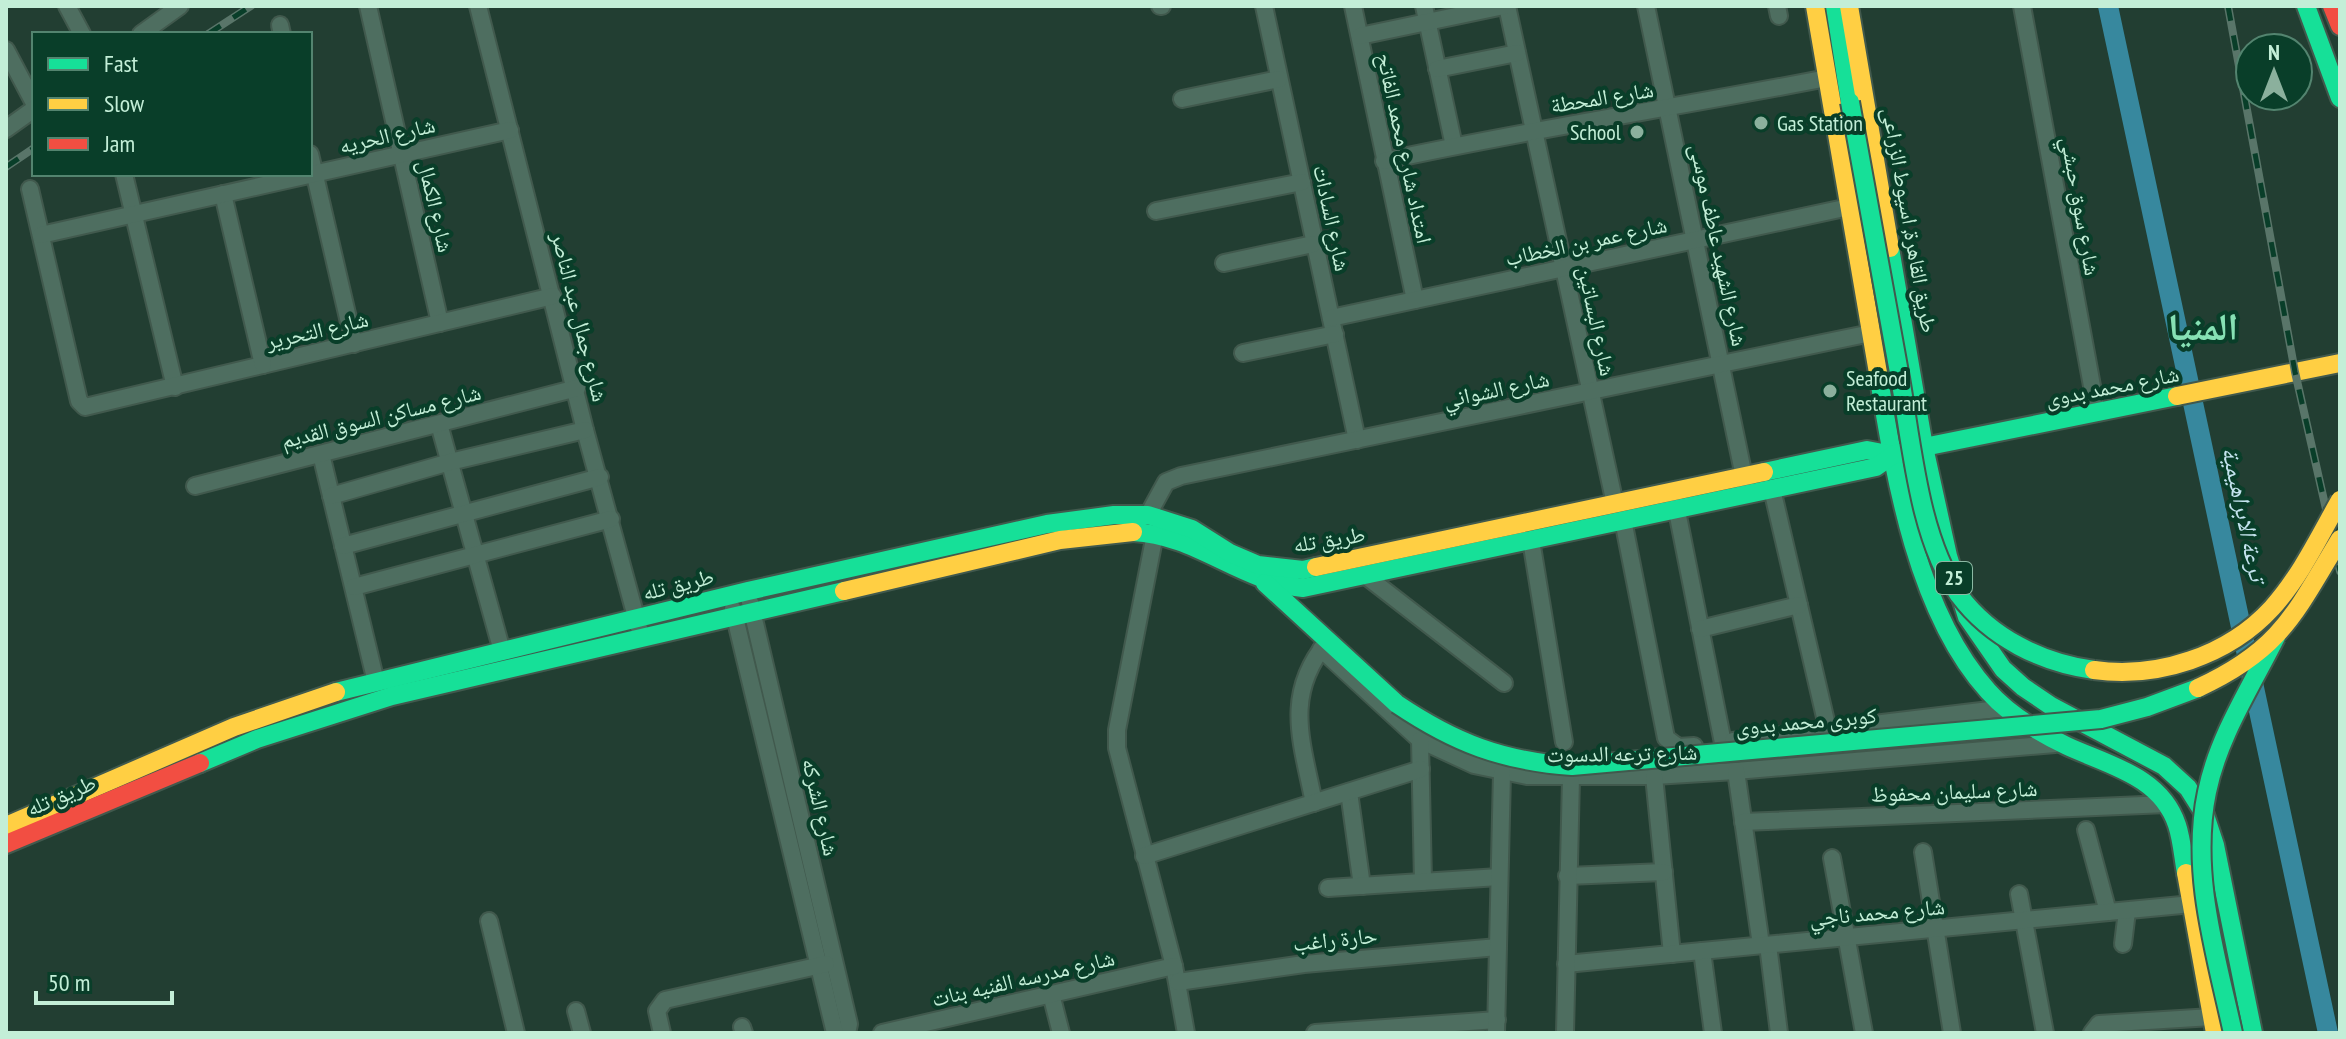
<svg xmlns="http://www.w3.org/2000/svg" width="2346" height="1039" viewBox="0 0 2346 1039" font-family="'PT Sans Narrow','Noto Naskh Arabic',sans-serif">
  <rect width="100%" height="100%" fill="#223e32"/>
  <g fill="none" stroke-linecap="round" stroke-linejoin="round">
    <path stroke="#37889e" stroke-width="20" d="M 2108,6 L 2328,1033"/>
    <defs>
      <g id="street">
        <path d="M 67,6 L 82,34"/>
        <path d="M 368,6 L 440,323"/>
        <path d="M 478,6 L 585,430 L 639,628"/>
        <path d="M 1160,6 L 1162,6"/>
        <path d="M 1264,6 L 1357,440"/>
        <path d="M 1353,6 L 1415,300"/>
        <path d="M 1424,6 L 1454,146"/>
        <path d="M 1507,6 L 1615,504"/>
        <path d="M 1646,6 L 1746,486"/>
        <path d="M 1777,6 L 1779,16"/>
        <path d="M 2022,6 L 2097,413"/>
        <path d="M 280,25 L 282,34"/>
        <path d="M 141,34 L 180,6"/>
        <path d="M 1360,36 L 1504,6"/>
        <path d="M 6,50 L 34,103"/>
        <path d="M 1437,69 L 1517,53"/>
        <path d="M 1182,99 L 1279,79"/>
        <path d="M 6,129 L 34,109"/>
        <path d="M 310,154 L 354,344"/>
        <path d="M 1384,161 C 1531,129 1679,107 1827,78"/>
        <path d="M 124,174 L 175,387"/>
        <path d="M 30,189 L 79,401 L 85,407 L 553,296"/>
        <path d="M 223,194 L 263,365"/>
        <path d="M 1156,211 L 1302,182"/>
        <path d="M 41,235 L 510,130"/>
        <path d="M 1224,263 L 1313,244"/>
        <path d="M 1331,318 L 1849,207"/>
        <path d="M 1243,353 L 1335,334"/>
        <path d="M 439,424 L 502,651"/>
        <path d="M 321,454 L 376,682"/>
        <path d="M 195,486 L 577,388"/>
        <path d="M 1772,489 L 1828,730"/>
        <path d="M 331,496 L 450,462 L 585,430"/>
        <path d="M 1675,501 L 1723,743"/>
        <path d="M 1148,515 L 1166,482 L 1181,476 L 1871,333"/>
        <path d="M 1623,520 L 1666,738 L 1678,747 L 1694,746"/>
        <path d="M 1155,534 L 1117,730 L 1117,748 L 1174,966 L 1186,1033"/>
        <path d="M 1531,540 L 1564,742"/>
        <path d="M 343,546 L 600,477"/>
        <path d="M 1366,576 L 1504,683"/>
        <path d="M 354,587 L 611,519"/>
        <path d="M 750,602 L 849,1024 L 847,1033"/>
        <path d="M 733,609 L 835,1033"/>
        <path d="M 1700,629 L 1799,605"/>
        <path d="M 1321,649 L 1420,740 L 1474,765 L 1527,776 L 1654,776 L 1736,771 L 2055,744"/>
        <path d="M 1420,740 L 1423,882"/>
        <path d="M 1733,741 L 2006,708"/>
        <path d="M 1736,771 L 1761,945"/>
        <path d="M 1654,776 L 1672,954"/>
        <path d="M 1349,792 L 1362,886"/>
        <path d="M 1314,803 C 1302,742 1283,695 1327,642"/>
        <path d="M 1743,822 L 2167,804"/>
        <path d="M 2086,830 L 2108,912"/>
        <path d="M 1923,852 L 1952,1033"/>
        <path d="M 1144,856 L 1421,769"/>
        <path d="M 1832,858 L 1864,1033"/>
        <path d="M 1567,876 L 1664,872"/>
        <path d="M 1328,888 L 1499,877"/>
        <path d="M 2019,894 L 2045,1033"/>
        <path d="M 489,921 L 516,1033"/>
        <path d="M 2123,944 L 2127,911"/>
        <path d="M 1768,945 L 1779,1033"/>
        <path d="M 1702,951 L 1713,1033"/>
        <path d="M 1566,964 L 2192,904"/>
        <path d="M 1178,982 L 1304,964 L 1498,947"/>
        <path d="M 1051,994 L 1061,1033"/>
        <path d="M 576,1011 L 582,1033"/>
        <path d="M 742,1027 L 744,1033"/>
        <path d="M 662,1033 L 657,1011 L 665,1000 L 826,964"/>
        <path d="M 882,1033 L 1174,966"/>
        <path d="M 1315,1033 L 1497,1020"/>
        <path d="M 1496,1033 L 1502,773"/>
        <path d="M 1565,1033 L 1571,778"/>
        <path d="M 2092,1033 L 2099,1024 L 2212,1017"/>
      </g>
      <g id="fast">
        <path d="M 1835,6 L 1850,102"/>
        <path d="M 2306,6 L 2340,98"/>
        <path d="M 1890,248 L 1924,447 L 1948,556 L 1967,617 L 2003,669 L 2023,687 L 2051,706 L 2164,766 L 2188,788 L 2205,815 L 2215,845 L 2253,1033"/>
        <path d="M 1878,373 C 1895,476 1916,611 1988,691 C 2009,715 2038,732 2067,746 C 2108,765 2161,776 2177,825 C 2182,840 2183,857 2186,873"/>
        <path d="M 1764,472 L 1867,450 L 1893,455"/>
        <path d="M 1133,532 C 1197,535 1239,581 1303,588 L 1876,467 L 1893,455 L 1924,447 L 2177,396"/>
        <path d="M 1265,583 L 1397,704"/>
        <path d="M 336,692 L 748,591 L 1047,524 L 1114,515 L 1148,515 L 1192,529 L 1230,553 L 1258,565 L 1303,570 L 1316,567"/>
        <path d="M 200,763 L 257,739 L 392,696 L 844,591"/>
      </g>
      <g id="slow">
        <path d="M 1815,6 L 1878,373"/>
        <path d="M 1849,6 L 1890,248"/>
        <path d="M 2177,396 L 2340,363"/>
        <path d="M 1316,567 L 1764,472"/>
        <path d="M 844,591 L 1060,540 L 1133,532"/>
        <path d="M 6,826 L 234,727 L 336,692"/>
        <path d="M 2186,873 L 2215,1033"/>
      </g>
      <g id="jam">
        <path d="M 2332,6 L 2340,26"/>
        <path d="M 6,844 L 200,763"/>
      </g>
    </defs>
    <use href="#street" stroke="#41594d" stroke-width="20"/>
    <use href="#fast" stroke="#41594d" stroke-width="22"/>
    <use href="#slow" stroke="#41594d" stroke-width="22"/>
    <use href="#jam" stroke="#41594d" stroke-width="22"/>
    <use href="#street" stroke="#4e6e60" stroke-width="16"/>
    <use href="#fast" stroke="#16e098" stroke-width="18"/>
    <use href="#slow" stroke="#ffcf43" stroke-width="18"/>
    <use href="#jam" stroke="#f24e42" stroke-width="18"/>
    <defs>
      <g id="rail">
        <path d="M 2228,6 L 2295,372 L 2340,571"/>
        <path d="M 208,34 L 251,6"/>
        <path d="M 6,167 L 34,148"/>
      </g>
    </defs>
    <use href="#rail" stroke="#597569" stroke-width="8"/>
    <use href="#rail" stroke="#093e29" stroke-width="5" stroke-dasharray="15" stroke-linecap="butt"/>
    <defs>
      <g id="fast-bridge">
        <path d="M 1850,102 C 1867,194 1883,286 1900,378 C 1912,446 1919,538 1959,595 C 1991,638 2042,663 2094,670"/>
        <path d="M 1397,704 C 1455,743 1502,761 1572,766 L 2101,719 L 2147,707 L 2198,688"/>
        <path d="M 2233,1033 C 2216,955 2190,872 2207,792 C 2218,737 2251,687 2276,637"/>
      </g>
      <g id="slow-bridge">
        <path d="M 2094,670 C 2157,679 2228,656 2272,608 C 2300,577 2319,537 2340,500"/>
        <path d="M 2198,688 C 2281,650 2295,613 2340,539"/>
      </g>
    </defs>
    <use href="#fast-bridge" stroke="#41594d" stroke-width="22" stroke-linecap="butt"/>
    <use href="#slow-bridge" stroke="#41594d" stroke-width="22" stroke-linecap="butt"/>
    <use href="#fast-bridge" stroke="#16e098" stroke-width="18"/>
    <use href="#slow-bridge" stroke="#ffcf43" stroke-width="18"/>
  </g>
  <g fill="#8bb09d" stroke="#093e29" stroke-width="3">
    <circle cx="1761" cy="123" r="8"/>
    <circle cx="1637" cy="132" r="8"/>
    <circle cx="1830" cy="391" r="8"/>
  </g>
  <g text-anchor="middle" stroke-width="8" stroke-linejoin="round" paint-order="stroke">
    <rect fill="#093e29" stroke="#8bb9a3" stroke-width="2" x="1936" y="562" width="36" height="32" rx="6"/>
    <g font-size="20" font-weight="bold" fill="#c3eed7">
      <text x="1954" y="585">25</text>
    </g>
    <g font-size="22" fill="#c3eed7" stroke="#093e29">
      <text transform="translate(1602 97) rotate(-9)" y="8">شارع المحطة</text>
      <text transform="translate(387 135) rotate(-13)" y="8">شارع الحريه</text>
      <text transform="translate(1405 148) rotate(78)" y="8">امتداد شارع محمد الفاتح</text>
      <text transform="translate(436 206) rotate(77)" y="8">شارع الكمال</text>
      <text transform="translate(2081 206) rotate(80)" y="8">شارع سوق حبشي</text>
      <text transform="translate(1332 218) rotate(78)" y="8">شارع السادات</text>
      <text transform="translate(1910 220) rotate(80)" y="8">طريق القاهرة, اسيوط الزراعى</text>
      <text transform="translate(1586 241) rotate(-12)" y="8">شارع عمر بن الخطاب</text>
      <text transform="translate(1719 245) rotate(78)" y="8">شارع الشهيد عاطف موسى</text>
      <text transform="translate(580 317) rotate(76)" y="8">شارع جمال عبد الناصر</text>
      <text transform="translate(1597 321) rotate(78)" y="8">شارع البساتين</text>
      <text transform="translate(317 330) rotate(-13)" y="8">شارع التحرير</text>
      <text transform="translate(2112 386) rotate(-11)" y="8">شارع محمد بدوى</text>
      <text transform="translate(1496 389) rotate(-12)" y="8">شارع الشواني</text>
      <text transform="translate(381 416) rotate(-14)" y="8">شارع مساكن السوق القديم</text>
      <text transform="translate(1329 539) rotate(-9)" y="8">طريق تله</text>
      <text transform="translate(678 584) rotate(-14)" y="8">طريق تله</text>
      <text transform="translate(1806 721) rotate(-5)" y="8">كوبرى محمد بدوى</text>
      <text transform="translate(1622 753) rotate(-1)" y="8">شارع ترعه الدسوت</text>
      <text transform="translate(1954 791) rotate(-2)" y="8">شارع سليمان محفوظ</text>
      <text transform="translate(61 795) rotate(-23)" y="8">طريق تله</text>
      <text transform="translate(821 807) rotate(77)" y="8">شارع الشركه</text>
      <text transform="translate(1877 912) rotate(-5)" y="8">شارع محمد ناجي</text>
      <text transform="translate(1335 939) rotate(-6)" y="8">حارة راغب</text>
      <text transform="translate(1023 978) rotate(-13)" y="8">شارع مدرسه الفنيه بنات</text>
    </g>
    <g font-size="22" fill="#c3eed7" stroke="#093e29" text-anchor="start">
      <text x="1777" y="131">Gas Station</text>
      <text x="1621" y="140" text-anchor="end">School</text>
      <text x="1846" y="386">Seafood<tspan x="1846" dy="25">Restaurant</tspan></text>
    </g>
    <g font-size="24" font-style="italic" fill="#c5e4ef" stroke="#093e29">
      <text transform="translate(2244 514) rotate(78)" y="8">ترعة الابراهيمية</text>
    </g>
    <g font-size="38" font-weight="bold" fill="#86e1b4" stroke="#093e29">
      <text x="2203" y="340">المنيا</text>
    </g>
  </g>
  <rect width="2346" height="1039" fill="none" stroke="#c3eed7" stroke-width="16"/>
  <rect x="32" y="32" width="280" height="144" fill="#093e29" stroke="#53846f" stroke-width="2"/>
  <rect x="48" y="58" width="40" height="12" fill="#16e098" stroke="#53846f" stroke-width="2"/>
  <text x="104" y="72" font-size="24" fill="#c3eed7">Fast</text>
  <rect x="48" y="98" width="40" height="12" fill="#ffcf43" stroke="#53846f" stroke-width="2"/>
  <text x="104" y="112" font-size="24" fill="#c3eed7">Slow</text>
  <rect x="48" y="138" width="40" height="12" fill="#f24e42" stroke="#53846f" stroke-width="2"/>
  <text x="104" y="152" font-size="24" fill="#c3eed7">Jam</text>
  <g transform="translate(2274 72)"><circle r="38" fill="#093e29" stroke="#53846f" stroke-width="2"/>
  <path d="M0-6L14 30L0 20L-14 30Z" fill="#8bb09d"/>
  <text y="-12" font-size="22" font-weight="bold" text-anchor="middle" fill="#c3eed7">N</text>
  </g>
  <path d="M36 991v12h136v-12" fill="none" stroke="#c3eed7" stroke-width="4"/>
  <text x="48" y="991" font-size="24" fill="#c3eed7" stroke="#093e29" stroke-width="6" paint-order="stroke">50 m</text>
</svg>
